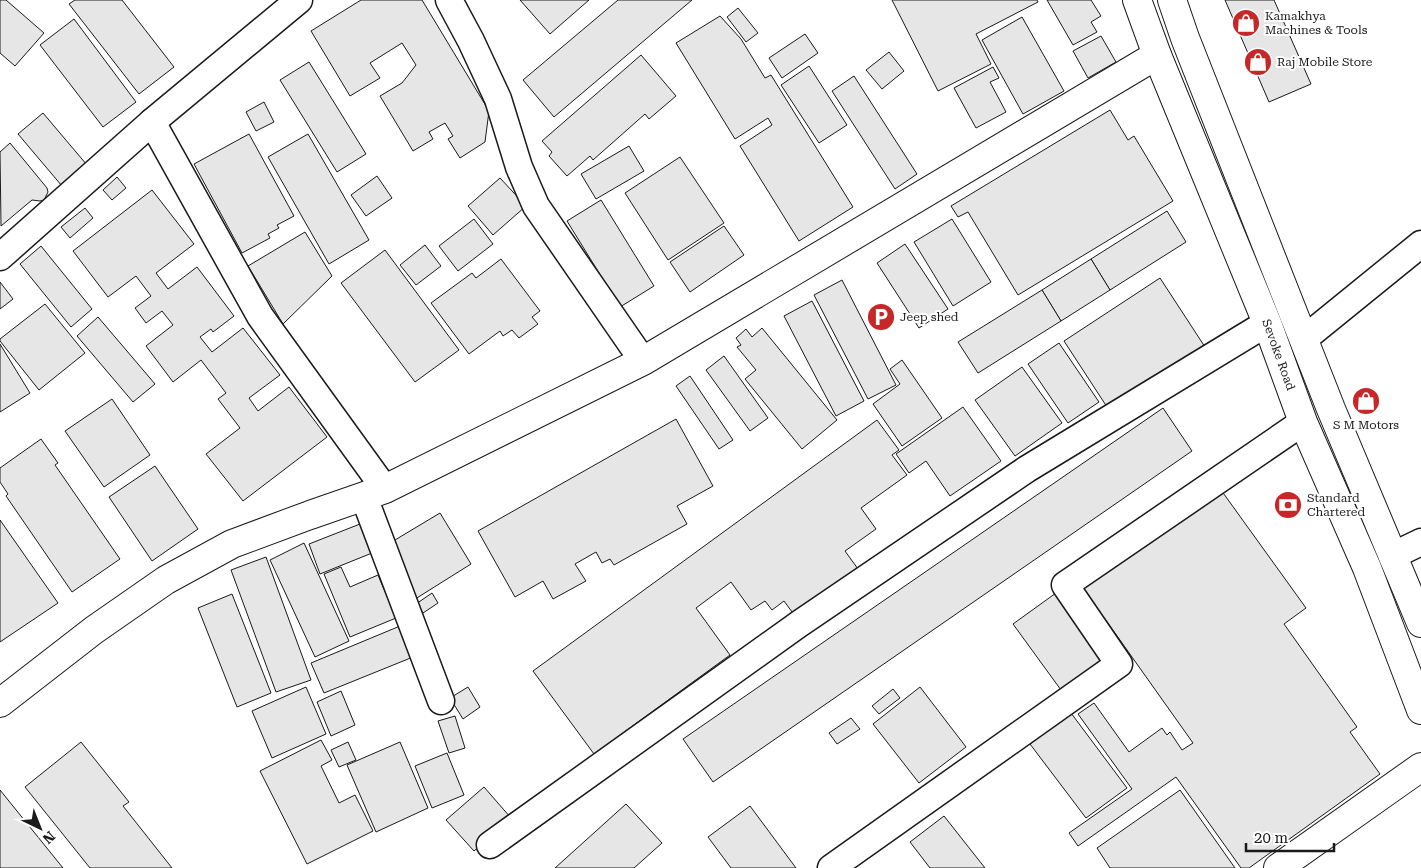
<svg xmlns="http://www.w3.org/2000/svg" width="1421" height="868" viewBox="0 0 1421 868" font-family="'Roboto Serif',serif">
  <rect width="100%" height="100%" fill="#fff"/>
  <g fill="#e6e6e6" stroke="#1a1a1a">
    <path d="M 0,0 L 6,0 L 44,33 L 15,66 L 0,53 Z"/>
    <path d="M 75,0 L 122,0 L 174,67 L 139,94 L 69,4 Z"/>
    <path d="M 361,0 L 422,0 L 489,111 L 485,142 L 460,158 L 448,139 L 453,136 L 445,123 L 429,132 L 433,139 L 413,151 L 380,96 L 402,83 L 416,65 L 402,43 L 370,63 L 380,78 L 350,96 L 311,31 Z"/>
    <path d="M 520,0 L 589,0 L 550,34 Z"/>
    <path d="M 618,0 L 692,0 L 554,117 L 523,80 Z"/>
    <path d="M 892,0 L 1037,0 L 1038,2 L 976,34 L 991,64 L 938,91 Z"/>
    <path d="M 1047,0 L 1091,0 L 1101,16 L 1091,22 L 1097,32 L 1073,45 Z"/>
    <path d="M 1225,0 L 1274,0 L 1311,84 L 1269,102 Z"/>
    <path d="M 738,8 L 758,33 L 746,42 L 727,17 Z"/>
    <path d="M 720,16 L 741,39 L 765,78 L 771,75 L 853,207 L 799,241 L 740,146 L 772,125 L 768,118 L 735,139 L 676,43 Z"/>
    <path d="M 1022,17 L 1064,91 L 1023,114 L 982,40 Z"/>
    <path d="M 74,19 L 136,102 L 103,127 L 40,45 Z"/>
    <path d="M 805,34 L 818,53 L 782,78 L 769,58 Z"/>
    <path d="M 1101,36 L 1116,62 L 1088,78 L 1073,51 Z"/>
    <path d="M 889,52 L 904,71 L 882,89 L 866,70 Z"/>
    <path d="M 641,55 L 676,96 L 649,119 L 645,114 L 593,160 L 590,156 L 567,176 L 549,156 L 552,152 L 542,141 Z"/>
    <path d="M 309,62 L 366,154 L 337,172 L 280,80 Z"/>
    <path d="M 809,66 L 847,125 L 819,143 L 781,85 Z"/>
    <path d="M 993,67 L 999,78 L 990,82 L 1006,112 L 976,128 L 954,88 Z"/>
    <path d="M 854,76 L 917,174 L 895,189 L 832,91 Z"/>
    <path d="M 264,102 L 274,122 L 256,131 L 246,112 Z"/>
    <path d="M 1110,110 L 1128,140 L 1134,136 L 1173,201 L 1018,295 L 968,212 L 958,217 L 951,206 Z"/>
    <path d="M 43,113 L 87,165 L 62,186 L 18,134 Z"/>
    <path d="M 249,134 L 294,216 L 277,225 L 279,228 L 268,234 L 270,238 L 242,253 L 194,164 Z"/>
    <path d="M 308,134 L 369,240 L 329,264 L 268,157 Z"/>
    <path d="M 10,143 L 47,188 L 48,192 L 44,200 L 40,201 L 32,200 L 1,226 L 0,152 Z"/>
    <path d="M 629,146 L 644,171 L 596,199 L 581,174 Z"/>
    <path d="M 680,157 L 724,223 L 668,260 L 625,193 Z"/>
    <path d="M 377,176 L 392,198 L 366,216 L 351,195 Z"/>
    <path d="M 117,177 L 126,188 L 112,200 L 103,190 Z"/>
    <path d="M 500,178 L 526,206 L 493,235 L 468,206 Z"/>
    <path d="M 152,190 L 194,244 L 156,273 L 168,289 L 197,267 L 234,316 L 213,332 L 211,329 L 200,337 L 212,352 L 243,328 L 280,375 L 249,398 L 258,411 L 289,387 L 327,437 L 243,501 L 206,454 L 240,428 L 218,399 L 226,393 L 201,360 L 173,382 L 146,346 L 173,325 L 162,311 L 146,323 L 135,308 L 151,296 L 136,276 L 108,297 L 73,251 Z"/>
    <path d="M 601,200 L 654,286 L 620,307 L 567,221 Z"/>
    <path d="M 85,208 L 93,218 L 70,238 L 61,227 Z"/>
    <path d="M 1167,211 L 1186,242 L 1110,290 L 1091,259 Z"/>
    <path d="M 474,219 L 493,244 L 458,271 L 439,246 Z"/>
    <path d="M 952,219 L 991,282 L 953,306 L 914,242 Z"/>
    <path d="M 724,226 L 744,255 L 690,292 L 670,262 Z"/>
    <path d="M 305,232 L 332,276 L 283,324 L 248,266 Z"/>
    <path d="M 905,244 L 948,309 L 919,328 L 877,263 Z"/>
    <path d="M 425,245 L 441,266 L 416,285 L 400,265 Z"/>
    <path d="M 41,246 L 92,309 L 71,327 L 20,264 Z"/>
    <path d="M 385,250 L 459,350 L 415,382 L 341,283 Z"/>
    <path d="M 501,259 L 540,311 L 532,317 L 538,324 L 519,338 L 512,330 L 503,336 L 500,331 L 469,354 L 431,303 L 472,273 L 476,278 Z"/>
    <path d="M 1091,259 L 1110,290 L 1061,321 L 1042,290 Z"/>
    <path d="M 1160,278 L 1205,347 L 1109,410 L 1064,341 Z"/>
    <path d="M 842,280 L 896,385 L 868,399 L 814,295 Z"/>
    <path d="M 0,282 L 13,299 L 0,309 Z"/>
    <path d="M 1042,290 L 1061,321 L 978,373 L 958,342 Z"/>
    <path d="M 812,301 L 864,401 L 836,416 L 784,316 Z"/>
    <path d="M 45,304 L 85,353 L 39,390 L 0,341 L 0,339 Z"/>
    <path d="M 98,317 L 155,384 L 133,402 L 77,336 Z"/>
    <path d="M 762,328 L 837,420 L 802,449 L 745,379 L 756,370 L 737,347 L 741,345 L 736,338 L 746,329 L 752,337 Z"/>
    <path d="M 1059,343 L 1099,402 L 1068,423 L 1028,364 Z"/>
    <path d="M 0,344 L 30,393 L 0,412 Z"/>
    <path d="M 724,356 L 768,418 L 750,431 L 706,370 Z"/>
    <path d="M 902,360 L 942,418 L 902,446 L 873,404 L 900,384 L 890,369 Z"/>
    <path d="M 1022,367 L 1062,423 L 1015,456 L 975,400 Z"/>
    <path d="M 690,376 L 733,440 L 719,449 L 676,386 Z"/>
    <path d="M 112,399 L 150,455 L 104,487 L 65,431 Z"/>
    <path d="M 963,407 L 1001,461 L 950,496 L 926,461 L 909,473 L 896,454 Z"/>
    <path d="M 1163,408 L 1192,451 L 713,782 L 683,739 Z"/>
    <path d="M 676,419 L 713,486 L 677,506 L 687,524 L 614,565 L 610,559 L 602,563 L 596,552 L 575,564 L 586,581 L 553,599 L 543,581 L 515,597 L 478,531 Z"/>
    <path d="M 877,420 L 899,450 L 892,455 L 907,475 L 861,508 L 876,529 L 845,551 L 858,569 L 795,616 L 784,601 L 772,610 L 765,601 L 751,610 L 731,582 L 696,608 L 730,655 L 594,754 L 533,671 Z"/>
    <path d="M 41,439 L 58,463 L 55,465 L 120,559 L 72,592 L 6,496 L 8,494 L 0,482 L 0,468 Z"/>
    <path d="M 155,466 L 198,529 L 152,561 L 109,497 Z"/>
    <path d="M 1221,490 L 1306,608 L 1284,624 L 1357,727 L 1350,732 L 1380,774 L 1249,868 L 1241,868 L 1176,777 L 1078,846 L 1069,833 L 1132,789 L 1078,714 L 1094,703 L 1129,752 L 1162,728 L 1167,735 L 1170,732 L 1182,750 L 1193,743 L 1083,588 Z"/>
    <path d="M 440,513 L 471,564 L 412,601 L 390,543 Z"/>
    <path d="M 0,520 L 58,603 L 0,642 Z"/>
    <path d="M 360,524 L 372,553 L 320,574 L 309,544 Z"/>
    <path d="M 304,543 L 349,641 L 315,657 L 270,560 Z"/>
    <path d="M 266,557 L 311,680 L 276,692 L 231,570 Z"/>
    <path d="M 341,567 L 350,587 L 378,575 L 396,618 L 350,637 L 324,574 Z"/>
    <path d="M 432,593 L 438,603 L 423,613 L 416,604 Z"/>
    <path d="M 1056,593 L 1103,659 L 1061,690 L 1013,624 Z"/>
    <path d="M 232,594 L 271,693 L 237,707 L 198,608 Z"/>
    <path d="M 400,626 L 413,657 L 324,693 L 311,663 Z"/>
    <path d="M 306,687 L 326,734 L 272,758 L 252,711 Z"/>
    <path d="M 468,687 L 480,707 L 463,719 L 450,698 Z"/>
    <path d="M 920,687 L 966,747 L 919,783 L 873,724 Z"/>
    <path d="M 893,689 L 900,698 L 879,714 L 872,706 Z"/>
    <path d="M 341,691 L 355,725 L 331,736 L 317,702 Z"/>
    <path d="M 1071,713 L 1127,788 L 1086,818 L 1030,744 Z"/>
    <path d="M 455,716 L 465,748 L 449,753 L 438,721 Z"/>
    <path d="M 851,718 L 860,729 L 837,744 L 829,733 Z"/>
    <path d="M 321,740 L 332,760 L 321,766 L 339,803 L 355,795 L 373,831 L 307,864 L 260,771 Z"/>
    <path d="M 81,742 L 129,802 L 123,806 L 172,868 L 90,868 L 25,787 Z"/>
    <path d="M 348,742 L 356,760 L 339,767 L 331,750 Z"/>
    <path d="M 400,742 L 428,808 L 376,832 L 347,765 Z"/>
    <path d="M 447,753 L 464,795 L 432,808 L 415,766 Z"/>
    <path d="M 484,787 L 511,818 L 474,851 L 446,820 Z"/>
    <path d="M 0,790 L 63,868 L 0,868 Z"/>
    <path d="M 1180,790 L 1235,868 L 1110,868 L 1097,848 Z"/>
    <path d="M 626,804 L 662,843 L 634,868 L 555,868 Z"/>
    <path d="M 750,806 L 796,868 L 731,868 L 708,837 Z"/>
    <path d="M 944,816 L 985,868 L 930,868 L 910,842 Z"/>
  </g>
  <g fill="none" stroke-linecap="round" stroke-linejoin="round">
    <defs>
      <g id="minor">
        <path d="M 449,0 L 471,41 L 498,99 L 519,167 L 536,206 L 643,361"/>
        <path d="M 152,122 L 260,316 L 385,489"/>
        <path d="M 0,257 L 152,122 L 299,0"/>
        <path d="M 1304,339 L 1421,244"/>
        <path d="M 364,497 L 441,701"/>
        <path d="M 1392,556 L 1421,542"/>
        <path d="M 490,845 L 799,624 L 1027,469 L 1267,323"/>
        <path d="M 831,868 L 1119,664 L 1065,585 L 1303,422"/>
      </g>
      <g id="tertiary">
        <path d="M 0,703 L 94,630 L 166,580 L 232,544 L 310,515 L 385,489 L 643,361 L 1157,55"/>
        <path d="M 1278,868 L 1421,767"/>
      </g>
      <g id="secondary">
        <path id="s1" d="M 1137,0 L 1157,55 L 1267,323 L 1303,422 L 1367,568 L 1421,710"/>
        <path d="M 1172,0 L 1185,38 L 1331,409 L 1421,623"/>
      </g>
    </defs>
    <use href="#minor" stroke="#1a1a1a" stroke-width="29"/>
    <use href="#tertiary" stroke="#1a1a1a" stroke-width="30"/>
    <use href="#secondary" stroke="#1a1a1a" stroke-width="30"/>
    <use href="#minor" stroke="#fff" stroke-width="26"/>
    <use href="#tertiary" stroke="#fff" stroke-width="28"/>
    <use href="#secondary" stroke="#fff" stroke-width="28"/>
  </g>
  <defs>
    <symbol id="shop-disc" viewBox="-11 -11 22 22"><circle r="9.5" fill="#c62828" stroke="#fff"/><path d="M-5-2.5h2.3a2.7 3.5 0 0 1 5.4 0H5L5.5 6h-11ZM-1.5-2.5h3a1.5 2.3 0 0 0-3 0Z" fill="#fff"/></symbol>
    <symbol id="parking-disc" viewBox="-11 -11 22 22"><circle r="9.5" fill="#c62828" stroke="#fff"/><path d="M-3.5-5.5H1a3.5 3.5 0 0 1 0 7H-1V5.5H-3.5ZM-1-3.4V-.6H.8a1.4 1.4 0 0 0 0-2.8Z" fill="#fff"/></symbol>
    <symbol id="bank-disc" viewBox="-11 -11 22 22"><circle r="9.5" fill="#c62828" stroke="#fff"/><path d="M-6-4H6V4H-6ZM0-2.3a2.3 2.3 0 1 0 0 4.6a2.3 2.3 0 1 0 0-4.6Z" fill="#fff"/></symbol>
  </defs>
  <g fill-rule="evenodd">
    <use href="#shop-disc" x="1230" y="7" width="32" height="32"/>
    <use href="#shop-disc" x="1242" y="46" width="32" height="32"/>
    <use href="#parking-disc" x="865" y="301" width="32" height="32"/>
    <use href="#shop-disc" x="1350" y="385" width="32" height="32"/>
    <use href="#bank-disc" x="1272" y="489" width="32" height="32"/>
  </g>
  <g text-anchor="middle" stroke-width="4" stroke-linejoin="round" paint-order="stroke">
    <g font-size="12" fill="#1a1a1a" stroke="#fff" text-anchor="start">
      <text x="1265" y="20">Kamakhya<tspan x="1265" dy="14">Machines &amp; Tools</tspan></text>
      <text x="1277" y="66">Raj Mobile Store</text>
      <text x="900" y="321">Jeep shed</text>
      <text x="1366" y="429" text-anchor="middle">S M Motors</text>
      <text x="1307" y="502">Standard<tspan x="1307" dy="14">Chartered</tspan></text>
    </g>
    <g font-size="12" fill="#1a1a1a" stroke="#fff">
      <text dy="4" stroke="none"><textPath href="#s1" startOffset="382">Sevoke Road</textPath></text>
    </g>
  </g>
  <g transform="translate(40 828) rotate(137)" stroke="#ffffff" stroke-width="4" paint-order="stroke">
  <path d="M0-4L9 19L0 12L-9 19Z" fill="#1a1a1a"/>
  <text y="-8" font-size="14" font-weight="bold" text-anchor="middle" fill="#1a1a1a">N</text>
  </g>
  <path d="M1246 843v8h88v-8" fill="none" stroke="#1a1a1a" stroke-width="2.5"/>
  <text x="1254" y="843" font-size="15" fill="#1a1a1a" stroke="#ffffff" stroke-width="4" paint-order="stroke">20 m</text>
</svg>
